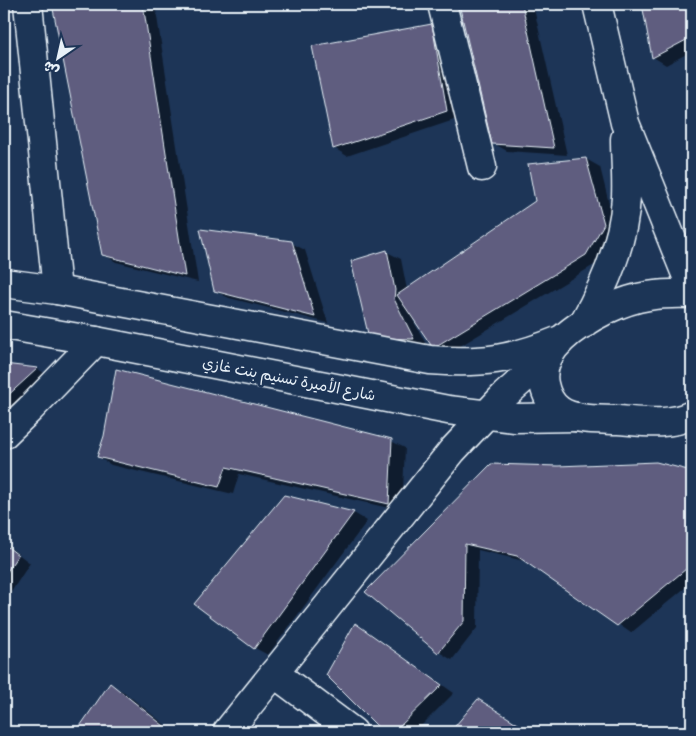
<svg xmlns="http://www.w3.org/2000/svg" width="696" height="736" viewBox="0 0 696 736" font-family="'Gochi Hand','Playpen Sans Arabic',sans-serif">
  <rect width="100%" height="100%" fill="#1d3557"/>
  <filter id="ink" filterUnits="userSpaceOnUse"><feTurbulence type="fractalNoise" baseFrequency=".02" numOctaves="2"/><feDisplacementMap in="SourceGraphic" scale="10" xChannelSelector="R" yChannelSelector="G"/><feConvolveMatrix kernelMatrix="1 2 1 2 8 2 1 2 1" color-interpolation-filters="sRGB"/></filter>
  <g filter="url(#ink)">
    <g fill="#0007">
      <path d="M 53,4 L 155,4 L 198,282 L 116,262 L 103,254 Z"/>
      <path d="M 460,4 L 533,4 L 567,155 L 507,151 L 493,143 Z"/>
      <path d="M 643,4 L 692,4 L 692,51 L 666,65 L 653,57 Z"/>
      <path d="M 432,25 L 445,33 L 460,118 L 347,156 L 334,148 Z"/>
      <path d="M 586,159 L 600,167 L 616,232 L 599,262 L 447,354 L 433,347 L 414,319 L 413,320 L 427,346 L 383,345 L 387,252 L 401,259 L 407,290 L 536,202 Z"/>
      <path d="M 291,243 L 305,250 L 328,323 L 229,298 L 215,291 Z"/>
      <path d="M 4,365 L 38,369 L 50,377 L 4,419 Z"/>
      <path d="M 391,441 L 405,448 L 402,511 L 239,474 L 233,494 L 111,465 L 98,457 Z"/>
      <path d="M 656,463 L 692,472 L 692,582 L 631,633 L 528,562 L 478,550 L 477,628 L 452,660 L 439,652 L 367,592 L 558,468 Z"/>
      <path d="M 284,496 L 354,513 L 367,521 L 268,655 L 255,648 Z"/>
      <path d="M 4,543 L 30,563 L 4,603 Z"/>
      <path d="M 356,625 L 454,693 L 415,732 L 385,732 L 327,674 Z"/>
      <path d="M 110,685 L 124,692 L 174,732 L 78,732 Z"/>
      <path d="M 478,701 L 491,709 L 530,732 L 452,732 Z"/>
    </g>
    <g fill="#5e5d7f" stroke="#e8f1f8">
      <path d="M 52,4 L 143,4 L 185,276 L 102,255 Z"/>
      <path d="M 459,4 L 522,4 L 554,148 L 492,144 Z"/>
      <path d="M 642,4 L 692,4 L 692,37 L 652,58 Z"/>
      <path d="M 432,24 L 447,111 L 333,149 L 312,46 Z"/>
      <path d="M 586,158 L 604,224 L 586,255 L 433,348 L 397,295 L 535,201 L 528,164 Z"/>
      <path d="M 200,229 L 292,241 L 315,317 L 214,291 Z"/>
      <path d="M 387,250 L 395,290 L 394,299 L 414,339 L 369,338 L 351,261 Z"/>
      <path d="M 4,364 L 38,368 L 4,399 Z"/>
      <path d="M 116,369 L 392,439 L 389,504 L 226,467 L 219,487 L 97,457 L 104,436 Z"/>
      <path d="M 656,462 L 692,471 L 692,564 L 617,626 L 517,556 L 465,544 L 464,621 L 438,653 L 365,592 L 491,464 L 558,466 Z"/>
      <path d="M 284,495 L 354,512 L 254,649 L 194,604 Z"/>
      <path d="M 4,544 L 18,555 L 4,576 Z"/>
      <path d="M 355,623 L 442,685 L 394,732 L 383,732 L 326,675 Z"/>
      <path d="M 110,683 L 169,730 L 167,732 L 76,732 Z"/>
      <path d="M 478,699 L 531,732 L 450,732 Z"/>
    </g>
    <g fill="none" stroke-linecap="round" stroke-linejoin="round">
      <defs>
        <g id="street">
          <path d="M 28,4 L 57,290"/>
          <path d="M 442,4 L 482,167"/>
          <path d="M 4,434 L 30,409 L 96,341"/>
          <path d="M 274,673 L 353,732"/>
          <path d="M 227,732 L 452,451 L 505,395 L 548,357"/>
        </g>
        <g id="secondary">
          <path d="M 597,4 L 625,123 L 692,289"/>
          <path d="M 4,283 L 57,290 L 430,360 C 482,364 511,360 560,340"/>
          <path d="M 692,294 C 660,293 637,295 608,309 C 580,323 537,349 544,384 C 546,394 551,404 559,410 C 574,421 600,419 618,420 C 644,422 668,426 692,415"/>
          <path d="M 583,324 C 605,285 624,242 626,197 C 627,178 625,158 625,139"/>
          <path d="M 4,325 L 96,341 L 448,410 L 515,418 L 577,417"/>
        </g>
      </defs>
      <use href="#street" stroke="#e8f1f8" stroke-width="31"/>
      <use href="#secondary" stroke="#e8f1f8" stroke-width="31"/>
      <use href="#street" stroke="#1d3557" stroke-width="28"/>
      <use href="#secondary" stroke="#1d3557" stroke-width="28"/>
    </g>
  </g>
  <g text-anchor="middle" stroke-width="5" stroke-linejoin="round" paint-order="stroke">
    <g font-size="15" fill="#e8f1f8" stroke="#1d3557">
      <text transform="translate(289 379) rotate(11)" y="5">شارع الأميرة تسنيم بنت غازي</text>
    </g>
  </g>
  <rect width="696" height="736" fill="none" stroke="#1d3557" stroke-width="20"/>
  <rect x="10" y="10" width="676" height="716" fill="none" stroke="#e8f1f8" stroke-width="2" filter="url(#ink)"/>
  <g transform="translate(58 58) rotate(214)" stroke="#1d3557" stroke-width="4" paint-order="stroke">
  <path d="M0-4L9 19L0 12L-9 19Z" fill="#e8f1f8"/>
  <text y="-8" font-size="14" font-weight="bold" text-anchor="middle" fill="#e8f1f8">ش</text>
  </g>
</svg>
